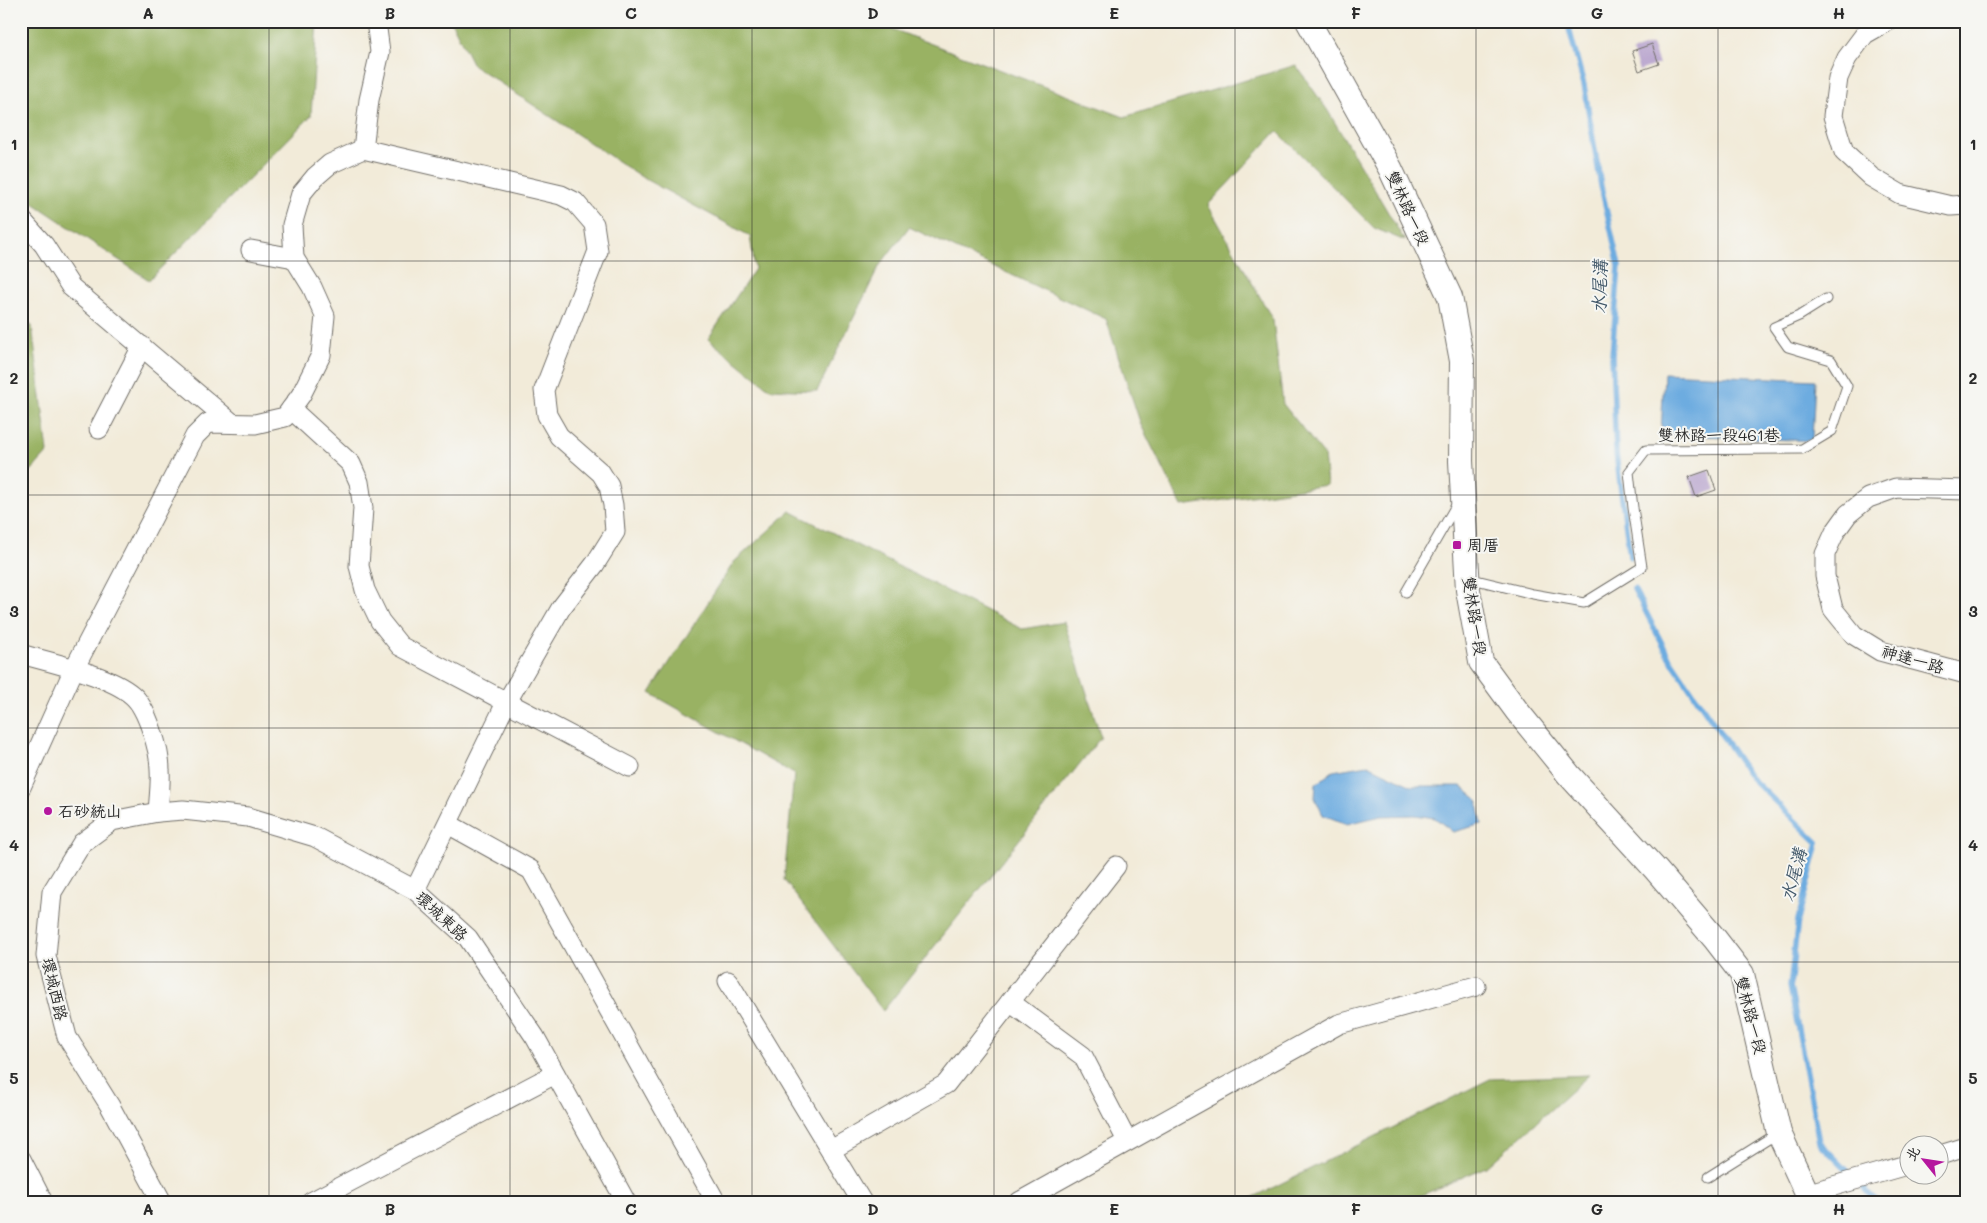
<svg xmlns="http://www.w3.org/2000/svg" width="1987" height="1223" viewBox="0 0 1987 1223" font-family="Mali,'LXGW WenKai TC',sans-serif">
  <rect width="100%" height="100%" fill="#f6f6f2"/>
  <filter id="ink" filterUnits="userSpaceOnUse"><feTurbulence type="fractalNoise" baseFrequency=".02" numOctaves="2"/><feDisplacementMap in="SourceGraphic" scale="10" xChannelSelector="R" yChannelSelector="G"/><feConvolveMatrix kernelMatrix="1 2 1 2 8 2 1 2 1" color-interpolation-filters="sRGB"/></filter>
  <filter id="wash" filterUnits="userSpaceOnUse"><feTurbulence type="fractalNoise" baseFrequency=".0096" numOctaves="4" result="noise"/><feDisplacementMap in="SourceGraphic" scale="20" xChannelSelector="R" yChannelSelector="G"/><feGaussianBlur stdDeviation="1.12" result="paint"/><feColorMatrix in="noise" values="0 0 0 0 0 0 0 0 0 0 0 0 0 0 0 0 0 1.4 0 .05"/><feComposite in="paint" operator="in"/></filter>
  <g filter="url(#wash)">
    <rect width="100%" height="100%" fill="#f2ebd9"/>
    <g fill="#99b264" stroke="#626e48">
      <path d="M 21,21 L 317,21 L 311,116 L 149,280 L 21,195 Z"/>
      <path d="M 451,21 L 871,21 L 1124,117 L 1296,65 L 1328,111 L 1405,241 L 1374,228 L 1277,131 L 1208,205 L 1273,320 L 1283,404 L 1324,455 L 1327,485 L 1182,506 L 1141,425 L 1106,319 L 909,227 L 880,265 L 817,391 L 770,389 L 708,339 L 755,269 L 750,236 L 643,178 L 473,65 Z"/>
      <path d="M 21,317 L 32,326 L 48,452 L 21,482 Z"/>
      <path d="M 790,511 L 1022,629 L 1064,622 L 1101,737 L 883,1011 L 784,880 L 794,774 L 650,693 L 734,562 Z"/>
      <path d="M 1589,1075 L 1488,1166 L 1406,1202 L 1244,1202 L 1490,1079 Z"/>
    </g>
    <g fill="#6dace0" stroke="#4c6c86">
      <path d="M 1664,373 L 1815,380 L 1812,441 L 1661,434 Z"/>
      <path d="M 1368,765 L 1412,786 L 1461,786 L 1477,799 L 1482,824 L 1453,832 L 1435,818 L 1415,815 L 1381,816 L 1347,824 L 1323,815 L 1315,798 L 1316,784 L 1333,771 Z"/>
    </g>
    <g fill="none" stroke-linecap="round" stroke-linejoin="round">
      <g stroke="#6dace0" stroke-width="5.5">
        <path d="M 1567,21 L 1584,85 L 1601,186 L 1619,266 L 1612,355 L 1616,454 L 1630,557"/>
        <path d="M 1634,589 L 1669,657 L 1750,777 L 1818,843 L 1798,920 L 1790,986 L 1819,1142 L 1878,1202"/>
      </g>
    </g>
    <g id="blocks">
      <g fill="#b09ac9">
        <path d="M 1652,44 L 1659,64 L 1639,71 L 1632,51 Z"/>
        <path d="M 1709,470 L 1716,490 L 1696,497 L 1689,477 Z"/>
      </g>
    </g>
  </g>
  <g filter="url(#ink)">
    <use href="#blocks" fill-opacity="0" stroke="#716e68" stroke-width="1"/>
    <g fill="none" stroke-linecap="round" stroke-linejoin="round">
      <defs>
        <g id="service">
          <path d="M 1468,578 L 1533,594 L 1584,603 L 1642,567 L 1633,508 L 1629,472 L 1646,450 L 1802,449 L 1832,431 L 1847,386 L 1831,360 L 1788,347 L 1774,327 L 1799,316 L 1826,299"/>
          <path d="M 1406,592 L 1458,502"/>
          <path d="M 1708,1177 L 1778,1133"/>
        </g>
        <g id="minor">
          <path d="M 1888,21 L 1865,34 L 1847,58 L 1838,78 L 1833,116 L 1844,152 L 1871,177 L 1900,194 L 1951,206 L 1966,205"/>
          <path d="M 363,149 L 369,100 L 380,52 L 376,21"/>
          <path d="M 21,219 L 44,245 L 71,287 L 232,423"/>
          <path d="M 251,250 L 294,258"/>
          <path d="M 291,409 L 351,464 L 359,482 L 363,508 L 359,566 L 365,590 L 380,621 L 400,646 L 630,767"/>
          <path d="M 99,429 L 142,346"/>
          <path d="M 1966,490 L 1896,488 L 1868,498 L 1848,514 L 1835,532 L 1825,554 L 1825,576 L 1833,609 L 1854,635 L 1880,651 L 1966,674"/>
          <path d="M 21,654 C 52,663 109,675 132,695 C 147,707 160,751 160,770 C 161,783 159,798 158,812"/>
          <path d="M 21,787 L 74,669 L 195,436 L 208,423 L 255,424 L 285,417 L 301,395 L 321,355 L 325,316 L 312,287 L 294,258 L 292,225 L 301,194 L 315,177 L 330,164 L 363,149 L 561,195 L 575,202 L 594,224 L 598,251 L 544,390 L 547,415 L 559,436 L 601,473 L 609,486 L 613,505 L 615,532 L 595,564 L 561,608 L 506,703 L 415,890"/>
          <path d="M 448,824 L 531,870 L 716,1202"/>
          <path d="M 728,981 L 862,1202"/>
          <path d="M 1010,1002 L 1083,1056 L 1127,1141"/>
          <path d="M 831,1150 L 946,1084 L 1116,866"/>
          <path d="M 1940,1155 L 1966,1147"/>
          <path d="M 21,1159 L 43,1202"/>
          <path d="M 1806,1194 L 1910,1164"/>
          <path d="M 162,1202 L 110,1106 L 67,1037 L 46,956 L 52,892 L 82,843 L 112,821 L 158,812 L 183,810 L 248,817 L 315,837 L 415,890 L 468,938 L 535,1037 L 626,1202"/>
          <path d="M 311,1202 L 555,1074"/>
          <path d="M 1019,1202 L 1339,1024 L 1476,986"/>
        </g>
        <path id="tertiary" d="M 1308,21 L 1390,168 L 1450,297 L 1462,361 L 1461,461 L 1468,590 L 1481,662 L 1517,711 L 1569,775 L 1656,870 L 1715,939 L 1742,974 L 1779,1133 L 1811,1202"/>
      </defs>
      <use href="#service" stroke="#716e68" stroke-width="11"/>
      <use href="#minor" stroke="#716e68" stroke-width="21"/>
      <use href="#tertiary" stroke="#716e68" stroke-width="26"/>
      <use href="#service" stroke="#fff" stroke-width="9"/>
      <use href="#minor" stroke="#fff" stroke-width="19"/>
      <use href="#tertiary" stroke="#fff" stroke-width="24"/>
    </g>
  </g>
  <path fill="none" stroke="#2b2b2b" stroke-width="1" stroke-opacity="0.55" d="M 269,21 L 269,1202M 510,21 L 510,1202M 752,21 L 752,1202M 994,21 L 994,1202M 1235,21 L 1235,1202M 1476,21 L 1476,1202M 1718,21 L 1718,1202M 21,261 L 1966,261M 21,495 L 1966,495M 21,728 L 1966,728M 21,962 L 1966,962"/>
  <g fill="#b5179e" stroke="#f6f6f2" stroke-width="2">
    <rect x="1452" y="540" width="10" height="10" rx="2.5"/>
    <circle cx="48" cy="811" r="5"/>
  </g>
  <g text-anchor="middle" stroke-width="4" stroke-linejoin="round" paint-order="stroke">
    <g font-size="16" fill="#2b2b2b" stroke="#f6f6f2">
      <text transform="translate(1408 208) rotate(65)" y="6">雙林路一段</text>
      <text x="1719" y="441">雙林路一段461巷</text>
      <text transform="translate(1475 616) rotate(81)" y="6">雙林路一段</text>
      <text transform="translate(1913 659) rotate(16)" y="6">神達一路</text>
      <text transform="translate(442 916) rotate(43)" y="6">環城東路</text>
      <text transform="translate(55 989) rotate(77)" y="6">環城西路</text>
      <text transform="translate(1751 1015) rotate(75)" y="6">雙林路一段</text>
    </g>
    <g font-size="16" fill="#2b2b2b" stroke="#f6f6f2" text-anchor="start">
      <text x="1467" y="551">周厝</text>
      <text x="58" y="817">石砂統山</text>
    </g>
    <g font-size="18" font-style="italic" fill="#42586a" stroke="#f6f6f2">
      <text transform="translate(1600 287) rotate(-89)" y="6">水尾溝</text>
      <text transform="translate(1794 875) rotate(-75)" y="6">水尾溝</text>
    </g>
  </g>
  <rect width="1987" height="1223" fill="none" stroke="#f6f6f2" stroke-width="55"/>
  <g transform="translate(1924 1160) rotate(300)"><circle r="24" fill="#f6f6f2" stroke="#a5a5a2"/>
  <path d="M0-4L9 19L0 12L-9 19Z" fill="#b5179e"/>
  <text y="-8" font-size="14" font-weight="bold" text-anchor="middle" fill="#2b2b2b">北</text>
  </g>
  <rect x="28" y="28" width="1932" height="1168" fill="none" stroke="#2b2b2b" stroke-width="2"/>
  <g font-size="16" text-anchor="middle" font-weight="bold" fill="#2b2b2b">
    <text x="148" y="19">A</text>
    <text x="390" y="19">B</text>
    <text x="631" y="19">C</text>
    <text x="873" y="19">D</text>
    <text x="1114" y="19">E</text>
    <text x="1356" y="19">F</text>
    <text x="1597" y="19">G</text>
    <text x="1839" y="19">H</text>
    <text x="14" y="150">1</text>
    <text x="1973" y="150">1</text>
    <text x="14" y="384">2</text>
    <text x="1973" y="384">2</text>
    <text x="14" y="617">3</text>
    <text x="1973" y="617">3</text>
    <text x="14" y="851">4</text>
    <text x="1973" y="851">4</text>
    <text x="14" y="1084">5</text>
    <text x="1973" y="1084">5</text>
    <text x="148" y="1215">A</text>
    <text x="390" y="1215">B</text>
    <text x="631" y="1215">C</text>
    <text x="873" y="1215">D</text>
    <text x="1114" y="1215">E</text>
    <text x="1356" y="1215">F</text>
    <text x="1597" y="1215">G</text>
    <text x="1839" y="1215">H</text>
  </g>
</svg>
